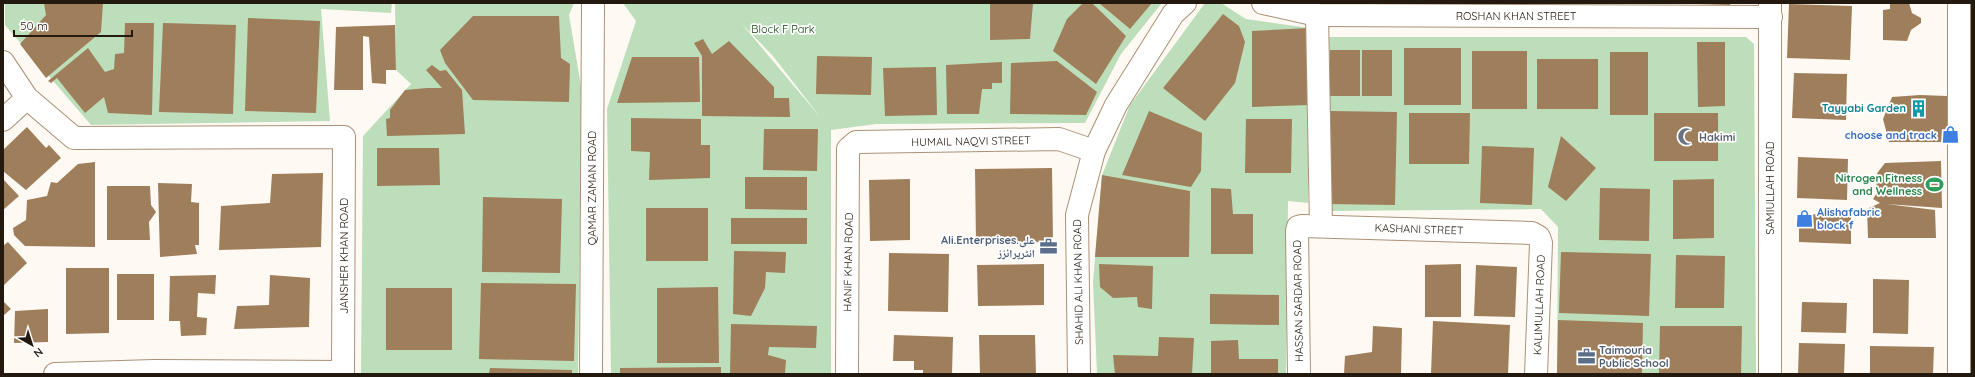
<svg xmlns="http://www.w3.org/2000/svg" width="1975" height="377" viewBox="0 0 1975 377" font-family="Quicksand,'Noto Naskh Arabic',sans-serif">
  <rect width="100%" height="100%" fill="#fff9f3"/>
  <g fill="#bddeba" fill-rule="evenodd">
    <path d="M 5,3 L 392,3 L 391,13 L 321,9 L 330,121 L 91,125 L 5,25 Z"/>
    <path d="M 395,3 L 574,3 L 569,15 L 582,92 L 578,374 L 361,374 L 363,136 L 411,84 L 396,70 Z"/>
    <path d="M 623,3 L 1162,3 L 1121,54 L 1085,123 L 876,124 L 831,130 L 831,374 L 611,374 L 607,109 L 636,21 ZM 741,23 L 773,56 L 820,117 Z"/>
    <path d="M 1205,3 L 1221,3 L 1246,19 L 1309,28 L 1308,203 L 1288,201 L 1286,374 L 1097,374 L 1093,282 L 1102,175 L 1130,105 Z"/>
    <path d="M 1327,37 L 1746,37 L 1754,44 L 1756,374 L 1557,374 L 1558,227 L 1541,209 L 1326,211 Z"/>
  </g>
  <g fill="#9f7e5b">
    <path d="M 44,3 L 103,3 L 101,32 L 46,78 L 20,44 L 46,15 Z"/>
    <path d="M 990,3 L 1033,3 L 1030,39 L 990,40 Z"/>
    <path d="M 1083,3 L 1092,3 L 1126,36 L 1096,84 L 1053,51 L 1067,19 Z"/>
    <path d="M 1099,3 L 1152,3 L 1130,29 Z"/>
    <path d="M 1697,3 L 1730,3 L 1730,5 L 1697,4 Z"/>
    <path d="M 1890,3 L 1909,3 L 1912,13 L 1921,18 L 1921,23 L 1911,30 L 1907,41 L 1883,40 L 1883,10 L 1890,9 Z"/>
    <path d="M 1789,4 L 1852,6 L 1850,60 L 1787,58 Z"/>
    <path d="M 1223,14 L 1239,26 L 1245,42 L 1235,83 L 1205,121 L 1163,88 Z"/>
    <path d="M 473,16 L 559,16 L 561,58 L 570,64 L 569,102 L 473,100 L 445,63 L 440,50 Z"/>
    <path d="M 248,18 L 320,21 L 316,113 L 245,111 Z"/>
    <path d="M 125,23 L 154,23 L 152,115 L 108,113 L 104,97 L 85,113 L 57,78 L 51,83 L 48,81 L 88,48 L 105,72 L 114,69 L 115,54 L 124,53 Z"/>
    <path d="M 163,23 L 236,25 L 233,114 L 159,112 Z"/>
    <path d="M 395,25 L 396,70 L 386,70 L 386,84 L 372,83 L 369,37 L 363,36 L 363,90 L 334,90 L 336,27 Z"/>
    <path d="M 1309,28 L 1309,105 L 1252,107 L 1252,31 Z"/>
    <path d="M 703,39 L 712,54 L 729,41 L 774,87 L 774,98 L 789,98 L 790,117 L 702,116 L 702,56 L 694,43 Z"/>
    <path d="M 1697,42 L 1725,42 L 1725,106 L 1698,107 Z"/>
    <rect x="1404" y="48" width="57" height="57"/>
    <rect x="1330" y="50" width="30" height="46"/>
    <rect x="1362" y="50" width="30" height="46"/>
    <rect x="1472" y="51" width="55" height="58"/>
    <rect x="1610" y="52" width="38" height="63"/>
    <path d="M 817,56 L 872,57 L 871,95 L 816,94 Z"/>
    <path d="M 632,57 L 699,57 L 700,102 L 617,103 Z"/>
    <rect x="1537" y="59" width="61" height="50"/>
    <path d="M 1057,61 L 1097,92 L 1086,115 L 1010,114 L 1011,63 Z"/>
    <path d="M 1002,62 L 1002,83 L 992,83 L 992,89 L 982,89 L 979,114 L 947,114 L 946,65 Z"/>
    <path d="M 432,65 L 440,71 L 446,70 L 462,90 L 465,134 L 387,136 L 386,119 L 390,118 L 390,110 L 405,90 L 427,88 L 442,88 L 426,70 Z"/>
    <path d="M 936,67 L 937,115 L 885,116 L 883,68 Z"/>
    <path d="M 1794,73 L 1847,74 L 1846,120 L 1792,118 Z"/>
    <path d="M 1920,95 L 1947,96 L 1953,120 L 1944,142 L 1889,142 L 1883,119 L 1892,97 Z"/>
    <path d="M 1149,111 L 1202,133 L 1201,171 L 1191,187 L 1122,175 Z"/>
    <path d="M 1330,111 L 1397,112 L 1395,205 L 1328,204 Z"/>
    <path d="M 1409,113 L 1470,113 L 1469,164 L 1409,164 Z"/>
    <rect x="1654" y="113" width="64" height="48"/>
    <path d="M 631,118 L 701,119 L 701,145 L 710,145 L 710,178 L 649,180 L 650,152 L 631,151 Z"/>
    <path d="M 1246,119 L 1292,119 L 1291,173 L 1245,173 Z"/>
    <path d="M 27,127 L 46,148 L 49,145 L 61,158 L 26,190 L 3,171 L 3,150 Z"/>
    <path d="M 764,129 L 818,129 L 817,171 L 763,170 Z"/>
    <path d="M 1561,136 L 1596,168 L 1566,201 L 1548,187 Z"/>
    <path d="M 1482,146 L 1534,148 L 1532,205 L 1480,203 Z"/>
    <path d="M 377,148 L 439,148 L 440,185 L 377,186 Z"/>
    <path d="M 1798,157 L 1848,159 L 1847,200 L 1797,198 Z"/>
    <path d="M 1941,161 L 1942,208 L 1886,204 L 1935,210 L 1936,238 L 1868,238 L 1867,209 L 1880,203 L 1873,199 L 1878,191 L 1875,178 L 1878,172 L 1885,163 Z"/>
    <path d="M 95,162 L 95,247 L 25,246 L 14,235 L 13,228 L 26,220 L 27,200 L 47,196 L 51,182 L 57,183 L 78,164 Z"/>
    <path d="M 1052,168 L 1053,242 L 976,243 L 975,169 Z"/>
    <path d="M 323,173 L 321,247 L 219,250 L 221,206 L 270,203 L 272,174 Z"/>
    <path d="M 1102,175 L 1190,191 L 1189,257 L 1095,257 Z"/>
    <path d="M 745,177 L 807,177 L 807,210 L 745,209 Z"/>
    <path d="M 3,179 L 19,196 L 3,210 Z"/>
    <path d="M 910,179 L 910,240 L 870,241 L 869,180 Z"/>
    <path d="M 1714,179 L 1714,238 L 1673,239 L 1673,180 Z"/>
    <path d="M 158,183 L 192,184 L 191,202 L 199,203 L 199,245 L 195,245 L 197,254 L 160,257 Z"/>
    <path d="M 107,186 L 150,186 L 151,205 L 156,212 L 149,222 L 150,240 L 107,240 Z"/>
    <path d="M 1211,188 L 1231,189 L 1233,214 L 1253,214 L 1253,254 L 1211,254 Z"/>
    <path d="M 1600,188 L 1650,189 L 1649,241 L 1599,240 Z"/>
    <path d="M 483,197 L 562,199 L 560,273 L 482,272 Z"/>
    <rect x="646" y="208" width="62" height="53"/>
    <path d="M 1799,214 L 1851,215 L 1851,244 L 1799,242 Z"/>
    <rect x="731" y="218" width="76" height="26"/>
    <path d="M 8,242 L 27,263 L 3,286 L 3,246 Z"/>
    <path d="M 734,251 L 786,252 L 785,273 L 766,272 L 765,288 L 751,316 L 733,314 Z"/>
    <path d="M 1561,252 L 1651,254 L 1649,316 L 1559,313 Z"/>
    <path d="M 889,253 L 949,254 L 948,312 L 888,311 Z"/>
    <path d="M 1676,255 L 1725,256 L 1724,308 L 1675,308 Z"/>
    <path d="M 1044,264 L 1044,305 L 978,306 L 977,265 Z"/>
    <path d="M 1099,264 L 1153,266 L 1152,309 L 1138,307 L 1137,297 L 1113,298 L 1100,287 Z"/>
    <path d="M 1461,264 L 1461,317 L 1425,317 L 1425,265 Z"/>
    <path d="M 1476,265 L 1517,267 L 1515,317 L 1474,316 Z"/>
    <path d="M 66,268 L 109,268 L 109,333 L 66,334 Z"/>
    <rect x="117" y="274" width="37" height="46"/>
    <path d="M 216,275 L 215,294 L 198,293 L 197,317 L 207,318 L 206,335 L 181,336 L 180,321 L 169,321 L 170,276 Z"/>
    <path d="M 270,275 L 310,278 L 309,327 L 234,329 L 237,306 L 269,305 Z"/>
    <path d="M 1873,279 L 1909,280 L 1908,334 L 1873,333 Z"/>
    <path d="M 481,283 L 576,284 L 574,361 L 479,359 Z"/>
    <path d="M 718,287 L 719,363 L 657,363 L 657,288 Z"/>
    <rect x="386" y="288" width="66" height="62"/>
    <path d="M 1210,294 L 1279,295 L 1279,325 L 1210,324 Z"/>
    <path d="M 3,301 L 11,309 L 3,316 Z"/>
    <path d="M 1802,302 L 1847,303 L 1846,333 L 1801,332 Z"/>
    <path d="M 48,309 L 48,342 L 14,343 L 15,311 Z"/>
    <path d="M 1558,320 L 1643,323 L 1642,374 L 1557,374 Z"/>
    <path d="M 1433,321 L 1510,325 L 1508,374 L 1431,374 Z"/>
    <path d="M 731,324 L 817,326 L 816,348 L 769,347 L 768,355 L 786,360 L 785,373 L 730,374 Z"/>
    <path d="M 1373,326 L 1402,328 L 1401,374 L 1344,374 L 1345,356 L 1372,352 Z"/>
    <path d="M 1660,326 L 1742,326 L 1741,374 L 1659,374 Z"/>
    <path d="M 894,335 L 953,337 L 952,374 L 923,374 L 923,370 L 914,370 L 914,361 L 893,361 Z"/>
    <path d="M 979,335 L 1035,335 L 1036,374 L 980,374 Z"/>
    <path d="M 1159,337 L 1194,338 L 1192,374 L 1115,374 L 1113,355 L 1158,356 Z"/>
    <path d="M 1238,340 L 1239,359 L 1278,359 L 1278,374 L 1211,374 L 1211,341 Z"/>
    <path d="M 1799,343 L 1845,344 L 1844,374 L 1798,374 Z"/>
    <path d="M 1870,346 L 1934,347 L 1933,374 L 1870,374 Z"/>
    <path d="M 721,367 L 721,374 L 620,374 L 620,368 Z"/>
    <path d="M 490,368 L 572,370 L 572,374 L 489,374 Z"/>
  </g>
  <g fill="none" stroke-linecap="round" stroke-linejoin="round">
    <defs>
      <g id="minor">
        <path d="M 1263,3 L 1317,15 L 1771,17"/>
        <path d="M 1770,3 L 1770,374"/>
        <path d="M 1959,3 L 1959,374"/>
        <path d="M 1317,15 L 1321,226"/>
        <path d="M 3,62 L 27,98 L 74,138 L 344,137 L 343,374"/>
        <path d="M 3,120 L 27,98"/>
        <path d="M 55,374 L 154,371 L 343,372"/>
        <path d="M 591,374 L 593,3"/>
        <path d="M 847,374 L 848,149 L 856,142 L 1059,139 L 1094,151"/>
        <path d="M 1079,374 L 1077,215 L 1094,151 L 1116,105 L 1173,14 L 1185,3"/>
        <path d="M 1299,374 L 1297,231 L 1298,227 L 1302,226 L 1532,233 L 1539,237 L 1541,243 L 1536,374"/>
      </g>
    </defs>
    <use href="#minor" stroke="#aa9177" stroke-width="24"/>
    <use href="#minor" stroke="#fff" stroke-width="22"/>
  </g>
  <defs>
    <symbol id="building-bare" viewBox="-9 -9 18 18"><path d="M-4-6H4V6H1V3H-1V6H-4ZM-2.5-4.3h1.7v1.8h-1.7ZM.8-4.3h1.7v1.8H.8ZM-2.5-1h1.7V.8h-1.7ZM.8-1h1.7V.8H.8Z" fill="#0f9aa8" stroke="#fff" stroke-width="2.5" paint-order="stroke"/></symbol>
    <symbol id="shop-bare" viewBox="-9 -9 18 18"><path d="M-5-2.5h2.3a2.7 3.5 0 0 1 5.4 0H5L5.5 6h-11ZM-1.5-2.5h3a1.5 2.3 0 0 0-3 0Z" fill="#3f7fe0" stroke="#fff" stroke-width="2.5" paint-order="stroke"/></symbol>
    <symbol id="mosque-bare" viewBox="-9 -9 18 18"><path d="M3.5-4.9A6 6 0 1 0 3.5 4.9A5 5 0 1 1 3.5-4.9Z" fill="#6b7280" stroke="#fff" stroke-width="2.5" paint-order="stroke"/></symbol>
    <symbol id="stadium-bare" viewBox="-9 -9 18 18"><path d="M0-5a6.5 5 0 1 0 0 10a6.5 5 0 1 0 0-10ZM-3.5-1.8h7v3.6h-7Z" fill="#2e9e5b" stroke="#fff" stroke-width="2.5" paint-order="stroke"/></symbol>
    <symbol id="office-bare" viewBox="-9 -9 18 18"><path d="M-6-3h4V-5.5h4V-3h4V5H-6ZM-1-4.5V-3h2v-1.5ZM-6 0V1H6V0Z" fill="#5c6f8a" stroke="#fff" stroke-width="2.5" paint-order="stroke"/></symbol>
  </defs>
  <g fill-rule="evenodd">
    <use href="#building-bare" x="1906" y="96" width="25" height="25"/>
    <use href="#shop-bare" x="1938" y="122" width="25" height="25"/>
    <use href="#mosque-bare" x="1674" y="124" width="25" height="25"/>
    <use href="#stadium-bare" x="1922" y="172" width="25" height="25"/>
    <use href="#shop-bare" x="1792" y="206" width="25" height="25"/>
    <use href="#office-bare" x="1036" y="234" width="25" height="25"/>
    <use href="#office-bare" x="1574" y="344" width="25" height="25"/>
  </g>
  <g text-anchor="middle" stroke-width="3.5" stroke-linejoin="round" paint-order="stroke">
    <g font-size="11" fill="#23190f" stroke="#fff">
      <text x="1516" y="20">ROSHAN KHAN STREET</text>
      <text transform="translate(971 141) rotate(-1)" y="4">HUMAIL NAQVI STREET</text>
      <text transform="translate(592 188) rotate(-90)" y="4">QAMAR ZAMAN ROAD</text>
      <text transform="translate(1770 188) rotate(-90)" y="4">SAMIULLAH ROAD</text>
      <text transform="translate(1419 229) rotate(2)" y="4">KASHANI STREET</text>
      <text transform="translate(344 256) rotate(-90)" y="4">JANSHER KHAN ROAD</text>
      <text transform="translate(848 262) rotate(-89)" y="4">HANIF KHAN ROAD</text>
      <text transform="translate(1078 282) rotate(-91)" y="4">SHAHID ALI KHAN ROAD</text>
      <text transform="translate(1298 301) rotate(-91)" y="4">HASSAN SARDAR ROAD</text>
      <text transform="translate(1539 305) rotate(-88)" y="4">KALIMULLAH ROAD</text>
    </g>
    <g font-size="11" fill="#11410f" stroke="#fff">
      <text x="783" y="33">Block F Park</text>
    </g>
    <g font-size="11" font-weight="bold" fill="#0d838f" stroke="#fff" text-anchor="end">
      <text x="1906" y="112">Tayyabi Garden</text>
    </g>
    <g font-size="11" font-weight="bold" fill="#366cbe" stroke="#fff" text-anchor="end">
      <text x="1937" y="139">choose and track</text>
      <text x="1817" y="216" text-anchor="start">Alishafabric<tspan x="1817" dy="13">block f</tspan></text>
    </g>
    <g font-size="11" font-weight="bold" fill="#5b616d" stroke="#fff" text-anchor="start">
      <text x="1699" y="141">Hakimi</text>
    </g>
    <g font-size="11" font-weight="bold" fill="#27864d" stroke="#fff" text-anchor="end">
      <text x="1922" y="182">Nitrogen Fitness<tspan x="1922" dy="13">and Wellness</tspan></text>
    </g>
    <g font-size="11" font-weight="bold" fill="#4e5e75" stroke="#fff" text-anchor="end">
      <text x="1035" y="244">Ali.Enterprises.علی<tspan x="1035" dy="13">انٹرپرائزز</tspan></text>
      <text x="1599" y="354" text-anchor="start">Taimouria<tspan x="1599" dy="13">Public School</tspan></text>
    </g>
  </g>
  <rect width="1975" height="377" fill="none" stroke="#23190f" stroke-width="8"/>
  <g transform="translate(32 345) rotate(141)" stroke="#ffffff" stroke-width="3" paint-order="stroke">
  <path d="M0-3L7 15L0 10L-7 15Z" fill="#23190f"/>
  <text y="-6" font-size="11" font-weight="bold" text-anchor="middle" fill="#23190f">N</text>
  </g>
  <path d="M14 30v6h118v-6" fill="none" stroke="#23190f" stroke-width="2"/>
  <text x="20" y="30" font-size="12" fill="#23190f" stroke="#ffffff" stroke-width="3" paint-order="stroke">50 m</text>
</svg>
